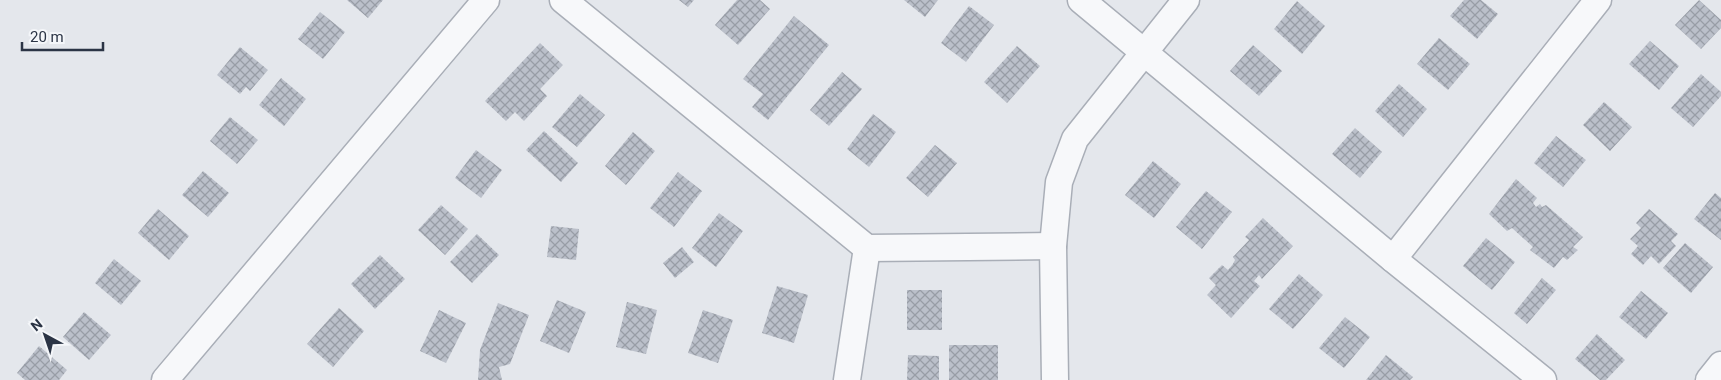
<svg xmlns="http://www.w3.org/2000/svg" width="1721" height="380" viewBox="0 0 1721 380" font-family="Roboto,sans-serif">
  <defs>
    <pattern id="building-cross-hatch" width="8" height="8" patternUnits="userSpaceOnUse" patternTransform="scale(1.25)"><rect width="8" height="8" fill="#bbc0ca"/><path d="M0 0l8 8M0 8l8-8" fill="none" stroke="#989da6"/></pattern>
  </defs>
  <rect width="100%" height="100%" fill="#e4e7ec"/>
  <g fill="url(#building-cross-hatch)">
    <path d="M 347,0 L 383,0 L 368,18 Z"/>
    <path d="M 679,0 L 694,0 L 688,7 Z"/>
    <path d="M 737,0 L 760,0 L 770,9 L 738,45 L 715,25 Z"/>
    <path d="M 904,0 L 938,0 L 925,17 Z"/>
    <path d="M 1464,0 L 1481,0 L 1498,14 L 1477,39 L 1450,16 Z"/>
    <path d="M 1699,0 L 1721,20 L 1721,28 L 1701,49 L 1675,25 Z"/>
    <path d="M 1297,1 L 1325,26 L 1302,54 L 1274,29 Z"/>
    <path d="M 969,6 L 994,25 L 966,62 L 941,43 Z"/>
    <path d="M 320,12 L 345,32 L 323,59 L 298,39 Z"/>
    <path d="M 794,16 L 829,45 L 768,120 L 752,107 L 763,94 L 743,79 Z"/>
    <path d="M 1439,38 L 1470,64 L 1448,90 L 1417,64 Z"/>
    <path d="M 1650,41 L 1679,66 L 1659,90 L 1629,64 Z"/>
    <path d="M 540,43 L 563,65 L 540,89 L 547,96 L 524,121 L 515,112 L 506,121 L 485,101 Z"/>
    <path d="M 1253,45 L 1282,71 L 1259,96 L 1230,71 Z"/>
    <path d="M 1017,46 L 1040,66 L 1007,103 L 984,82 Z"/>
    <path d="M 240,47 L 268,70 L 250,91 L 246,87 L 240,94 L 217,75 Z"/>
    <path d="M 842,72 L 862,89 L 829,126 L 810,110 Z"/>
    <path d="M 1701,74 L 1721,92 L 1721,96 L 1693,127 L 1671,108 Z"/>
    <path d="M 281,78 L 306,99 L 284,126 L 259,105 Z"/>
    <path d="M 1399,84 L 1427,109 L 1403,137 L 1375,111 Z"/>
    <path d="M 580,94 L 605,115 L 577,147 L 552,127 Z"/>
    <path d="M 1604,102 L 1632,127 L 1610,151 L 1583,125 Z"/>
    <path d="M 873,114 L 896,132 L 869,167 L 847,149 Z"/>
    <path d="M 230,117 L 258,140 L 237,164 L 210,141 Z"/>
    <path d="M 1355,128 L 1382,152 L 1360,178 L 1332,154 Z"/>
    <path d="M 544,131 L 578,163 L 561,182 L 526,150 Z"/>
    <path d="M 633,132 L 655,151 L 626,185 L 605,166 Z"/>
    <path d="M 1556,136 L 1586,160 L 1563,187 L 1534,163 Z"/>
    <path d="M 935,145 L 957,163 L 928,197 L 906,178 Z"/>
    <path d="M 476,150 L 502,170 L 481,198 L 455,178 Z"/>
    <path d="M 1153,161 L 1181,184 L 1154,218 L 1125,195 Z"/>
    <path d="M 203,171 L 229,193 L 208,217 L 182,195 Z"/>
    <path d="M 678,172 L 702,191 L 674,227 L 650,208 Z"/>
    <path d="M 1516,179 L 1537,198 L 1533,203 L 1536,207 L 1540,204 L 1542,207 L 1546,205 L 1583,237 L 1573,247 L 1578,250 L 1567,260 L 1563,257 L 1554,268 L 1530,250 L 1533,247 L 1512,228 L 1507,231 L 1489,214 Z"/>
    <path d="M 1206,191 L 1232,212 L 1202,249 L 1176,227 Z"/>
    <path d="M 1715,193 L 1721,198 L 1721,240 L 1694,219 Z"/>
    <path d="M 441,205 L 468,229 L 445,255 L 418,230 Z"/>
    <path d="M 158,209 L 189,236 L 169,260 L 138,233 Z"/>
    <path d="M 1649,209 L 1678,234 L 1671,241 L 1676,246 L 1659,264 L 1651,256 L 1643,265 L 1631,254 L 1638,246 L 1630,239 L 1641,228 L 1636,223 Z"/>
    <path d="M 719,213 L 743,231 L 716,267 L 692,248 Z"/>
    <path d="M 1263,218 L 1293,246 L 1262,279 L 1259,275 L 1254,281 L 1260,286 L 1231,318 L 1207,295 L 1216,285 L 1209,278 L 1222,265 L 1228,270 L 1233,264 L 1235,260 L 1233,257 L 1249,240 L 1245,237 Z"/>
    <path d="M 551,226 L 579,229 L 576,260 L 547,257 Z"/>
    <path d="M 477,234 L 499,255 L 472,283 L 450,262 Z"/>
    <path d="M 1486,238 L 1515,262 L 1492,290 L 1463,266 Z"/>
    <path d="M 1685,243 L 1713,267 L 1691,293 L 1663,268 Z"/>
    <path d="M 682,247 L 694,262 L 675,278 L 663,263 Z"/>
    <path d="M 380,255 L 405,279 L 375,309 L 351,284 Z"/>
    <path d="M 114,259 L 141,281 L 121,305 L 95,283 Z"/>
    <path d="M 1299,274 L 1323,295 L 1293,329 L 1269,309 Z"/>
    <path d="M 1542,278 L 1556,290 L 1527,324 L 1514,313 Z"/>
    <path d="M 777,286 L 808,295 L 794,343 L 762,333 Z"/>
    <rect x="907" y="290" width="35" height="40"/>
    <path d="M 1641,291 L 1668,313 L 1646,339 L 1619,317 Z"/>
    <path d="M 557,300 L 586,312 L 569,353 L 540,341 Z"/>
    <path d="M 627,302 L 657,310 L 646,354 L 616,347 Z"/>
    <path d="M 498,303 L 529,315 L 510,364 L 499,367 L 502,380 L 478,380 L 480,350 Z"/>
    <path d="M 339,308 L 364,331 L 333,367 L 307,344 Z"/>
    <path d="M 439,310 L 466,323 L 446,363 L 420,351 Z"/>
    <path d="M 703,310 L 733,320 L 718,363 L 688,353 Z"/>
    <path d="M 84,312 L 111,335 L 89,360 L 63,337 Z"/>
    <path d="M 1345,317 L 1370,337 L 1344,368 L 1319,348 Z"/>
    <path d="M 1597,334 L 1625,360 L 1606,380 L 1600,380 L 1575,359 Z"/>
    <rect x="949" y="345" width="49" height="35"/>
    <path d="M 39,346 L 67,370 L 59,380 L 25,380 L 17,373 Z"/>
    <path d="M 908,355 L 939,356 L 939,380 L 907,380 Z"/>
    <path d="M 1386,355 L 1413,377 L 1410,380 L 1366,380 Z"/>
  </g>
  <g fill="none" stroke-linecap="round" stroke-linejoin="round">
    <defs>
      <g id="minor">
        <path d="M 563,0 L 867,248 L 1053,246"/>
        <path d="M 1081,0 L 1393,259 L 1543,380"/>
        <path d="M 1393,259 L 1598,0"/>
        <path d="M 165,380 L 486,0"/>
        <path d="M 847,380 L 867,248"/>
        <path d="M 1055,380 L 1053,246 L 1059,182 L 1075,139 L 1186,0"/>
        <path d="M 1709,380 L 1721,365"/>
      </g>
    </defs>
    <use href="#minor" stroke="#a9aeb7" stroke-width="29"/>
    <use href="#minor" stroke="#f7f8fa" stroke-width="26"/>
  </g>
  <g transform="translate(45 335) rotate(320)" stroke="#f4f6f9" stroke-width="4" paint-order="stroke">
  <path d="M0-4L9 19L0 12L-9 19Z" fill="#2b3445"/>
  <text y="-8" font-size="14" font-weight="bold" text-anchor="middle" fill="#2b3445">N</text>
  </g>
  <path d="M22 42v8h81v-8" fill="none" stroke="#2b3445" stroke-width="2.5"/>
  <text x="30" y="42" font-size="15" fill="#2b3445" stroke="#f4f6f9" stroke-width="4" paint-order="stroke">20 m</text>
</svg>
